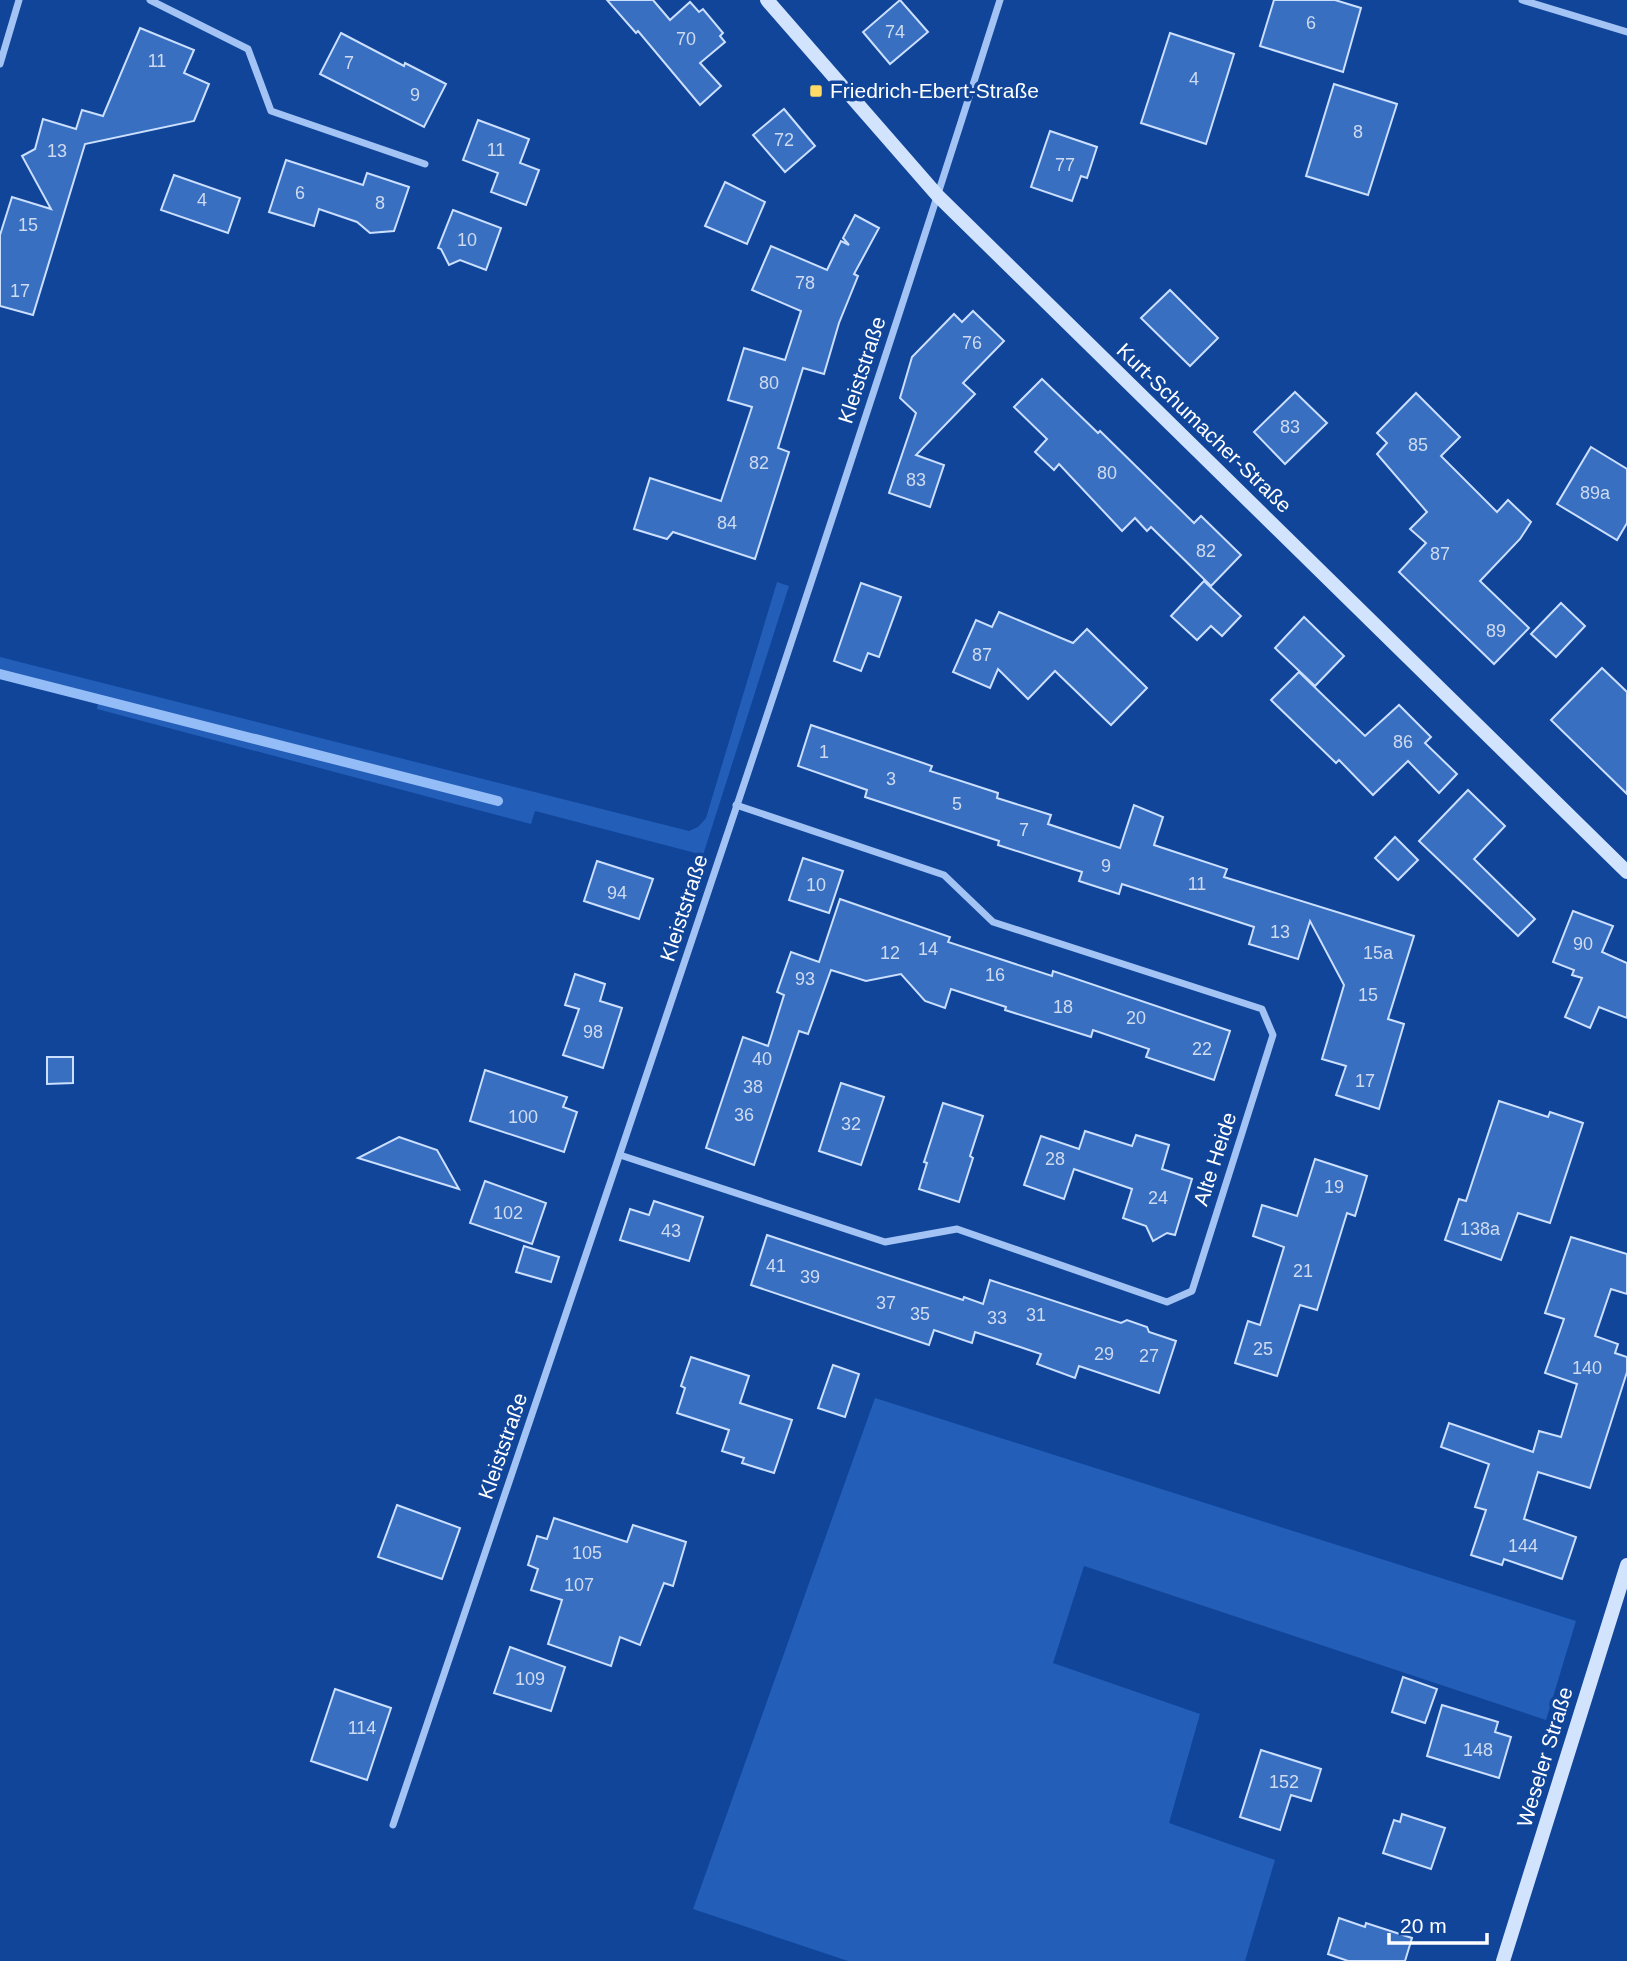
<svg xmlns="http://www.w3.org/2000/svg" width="1627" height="1961" viewBox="0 0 1627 1961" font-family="Arial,sans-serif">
  <rect width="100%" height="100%" fill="#10459a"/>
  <g fill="#235eb8">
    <path d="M 777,582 L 789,586 L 703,855 L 535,811 L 531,824 L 97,709 L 98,702 L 0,676 L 0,657 L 689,831 L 698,827 L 706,818 Z"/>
    <path d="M 875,1398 L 1576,1621 L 1546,1720 L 1084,1566 L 1053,1663 L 1200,1714 L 1169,1823 L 1275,1860 L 1245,1961 L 848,1961 L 693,1909 Z"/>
  </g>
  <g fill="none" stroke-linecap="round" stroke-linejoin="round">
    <path stroke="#94bdf8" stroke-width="10" d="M 0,674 L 498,801"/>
  </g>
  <g fill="#396fc1" stroke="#cbdffe" stroke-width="2">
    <path d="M 607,0 L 653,0 L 670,20 L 690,2 L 699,12 L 703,9 L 723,33 L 720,36 L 725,42 L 700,63 L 721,86 L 700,105 L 638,31 L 636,33 Z"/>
    <path d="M 900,0 L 928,32 L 890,64 L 863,32 Z"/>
    <path d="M 1274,0 L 1335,0 L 1361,8 L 1343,72 L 1260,46 Z"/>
    <path d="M 140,28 L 194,50 L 184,73 L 209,84 L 194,121 L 85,144 L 33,315 L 0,306 L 0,235 L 12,197 L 51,209 L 22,156 L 35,149 L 43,119 L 76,129 L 82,110 L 103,116 Z"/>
    <path d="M 341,33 L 404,66 L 405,63 L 446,84 L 424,127 L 320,74 Z"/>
    <path d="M 1170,33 L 1234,54 L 1206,144 L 1141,123 Z"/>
    <path d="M 1334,84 L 1397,104 L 1368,195 L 1306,176 Z"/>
    <path d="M 784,109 L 815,146 L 785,172 L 753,135 Z"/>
    <path d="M 478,120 L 529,139 L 520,163 L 539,170 L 526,205 L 491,192 L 498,173 L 463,160 Z"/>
    <path d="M 1050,131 L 1097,147 L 1087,178 L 1081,176 L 1072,201 L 1031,187 Z"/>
    <path d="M 286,160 L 363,185 L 367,173 L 409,187 L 394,231 L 370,233 L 357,222 L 319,209 L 314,226 L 269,212 Z"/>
    <path d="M 174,175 L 240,198 L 228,233 L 161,210 Z"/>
    <path d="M 725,182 L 765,202 L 747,244 L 705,226 Z"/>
    <path d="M 453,210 L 501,228 L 486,270 L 460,260 L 449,265 L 441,249 L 438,248 Z"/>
    <path d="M 855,215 L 879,228 L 854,274 L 858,276 L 839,323 L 824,374 L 803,368 L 778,448 L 789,452 L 755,559 L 673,532 L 667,539 L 634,529 L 650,478 L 721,501 L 752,407 L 728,400 L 744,348 L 785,360 L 801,311 L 752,290 L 771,246 L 827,270 L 841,241 L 849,245 L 843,238 Z"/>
    <path d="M 1170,290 L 1218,338 L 1190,366 L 1141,318 Z"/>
    <path d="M 973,311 L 1004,341 L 963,383 L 975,394 L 916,455 L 944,465 L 930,507 L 889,493 L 916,413 L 900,398 L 912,357 L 954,314 L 962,322 Z"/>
    <path d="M 1042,379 L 1098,433 L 1100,431 L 1194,523 L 1201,516 L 1241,555 L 1211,586 L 1151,527 L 1147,531 L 1135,518 L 1122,531 L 1059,464 L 1054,470 L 1035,452 L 1047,439 L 1014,407 Z"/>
    <path d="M 1295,392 L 1327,423 L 1285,464 L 1254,432 Z"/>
    <path d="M 1416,393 L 1460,437 L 1441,456 L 1497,512 L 1508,500 L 1531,522 L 1520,539 L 1480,581 L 1529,628 L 1494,664 L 1399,572 L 1426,543 L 1410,529 L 1427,512 L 1377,454 L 1387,443 L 1377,433 Z"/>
    <path d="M 1591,447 L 1627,469 L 1627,523 L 1617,540 L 1557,504 Z"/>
    <path d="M 1204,581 L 1241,616 L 1222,636 L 1211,626 L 1197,640 L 1171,616 Z"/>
    <path d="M 861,583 L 901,597 L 879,657 L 868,653 L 861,671 L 834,661 Z"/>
    <path d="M 1561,603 L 1585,626 L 1556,657 L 1531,634 Z"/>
    <path d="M 999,612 L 1073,643 L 1087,629 L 1147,688 L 1111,725 L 1055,671 L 1028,699 L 998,669 L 990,688 L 953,672 L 976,620 L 992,627 Z"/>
    <path d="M 1304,617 L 1344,656 L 1315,686 L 1275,648 Z"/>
    <path d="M 1602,668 L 1627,692 L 1627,794 L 1551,720 Z"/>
    <path d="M 1299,672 L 1365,736 L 1399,705 L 1431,737 L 1425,743 L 1457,774 L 1439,793 L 1408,761 L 1373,795 L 1339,760 L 1336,763 L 1271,700 Z"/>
    <path d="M 811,725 L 932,766 L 930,771 L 998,793 L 997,798 L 1051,815 L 1048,824 L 1120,848 L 1134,805 L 1163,817 L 1154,845 L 1227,869 L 1224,877 L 1414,936 L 1388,1019 L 1404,1024 L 1379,1109 L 1336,1095 L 1346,1066 L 1322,1059 L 1344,985 L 1310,921 L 1298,959 L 1249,944 L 1254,927 L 1122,884 L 1119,894 L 1079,881 L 1082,872 L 998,845 L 999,841 L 865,797 L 867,790 L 798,766 Z"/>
    <path d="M 1468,790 L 1505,826 L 1474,859 L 1535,919 L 1518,936 L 1419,841 Z"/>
    <path d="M 1395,837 L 1418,860 L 1398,880 L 1375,858 Z"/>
    <path d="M 803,858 L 843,871 L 829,913 L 789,900 Z"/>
    <path d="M 597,861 L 653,879 L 639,919 L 584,901 Z"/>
    <path d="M 840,899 L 950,937 L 948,942 L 1052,976 L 1053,971 L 1230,1031 L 1214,1080 L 1146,1057 L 1149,1049 L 1093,1030 L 1091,1037 L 1005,1010 L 1006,1007 L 951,989 L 945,1008 L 925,1001 L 901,974 L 866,981 L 831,970 L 808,1034 L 799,1031 L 754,1165 L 706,1148 L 743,1037 L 768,1046 L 784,995 L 777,992 L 791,952 L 819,962 Z"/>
    <path d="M 1573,911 L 1613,926 L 1602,952 L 1627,963 L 1627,1018 L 1599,1007 L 1590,1028 L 1565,1017 L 1582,978 L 1572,975 L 1574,970 L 1553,962 Z"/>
    <path d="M 575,974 L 605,984 L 600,1001 L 622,1008 L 603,1068 L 563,1055 L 579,1009 L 565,1005 Z"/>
    <path d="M 47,1057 L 73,1057 L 73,1083 L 47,1084 Z"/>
    <path d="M 485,1070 L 567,1097 L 563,1107 L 577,1112 L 564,1152 L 470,1121 Z"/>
    <path d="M 841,1083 L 884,1097 L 861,1165 L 819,1151 Z"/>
    <path d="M 1499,1101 L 1548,1117 L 1550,1112 L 1583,1123 L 1550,1223 L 1518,1213 L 1501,1260 L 1445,1240 L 1459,1199 L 1466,1201 Z"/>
    <path d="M 943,1103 L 983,1116 L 970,1156 L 973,1158 L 959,1202 L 919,1189 L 927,1163 L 924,1162 Z"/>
    <path d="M 1085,1131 L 1132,1146 L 1136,1135 L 1169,1145 L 1162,1169 L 1192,1179 L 1175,1235 L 1167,1233 L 1153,1241 L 1146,1226 L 1123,1218 L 1132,1189 L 1074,1169 L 1064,1199 L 1024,1185 L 1041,1136 L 1079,1149 Z"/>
    <path d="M 399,1137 L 437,1150 L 459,1189 L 358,1158 Z"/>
    <path d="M 1315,1159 L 1367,1176 L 1355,1216 L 1347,1213 L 1317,1310 L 1300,1305 L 1277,1376 L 1235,1363 L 1248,1321 L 1260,1325 L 1284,1247 L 1253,1236 L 1262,1205 L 1297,1216 Z"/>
    <path d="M 485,1181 L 546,1203 L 532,1244 L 470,1223 Z"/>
    <path d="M 654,1201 L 703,1217 L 689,1261 L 620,1240 L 630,1209 L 649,1215 Z"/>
    <path d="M 767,1235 L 963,1300 L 964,1297 L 983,1304 L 990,1280 L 1121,1323 L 1127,1320 L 1147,1327 L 1149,1332 L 1176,1341 L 1159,1393 L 1079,1366 L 1075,1378 L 1037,1364 L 1041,1354 L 975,1332 L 972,1343 L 934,1330 L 929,1345 L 751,1285 Z"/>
    <path d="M 1571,1237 L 1627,1254 L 1627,1294 L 1611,1289 L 1595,1336 L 1618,1344 L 1615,1353 L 1627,1357 L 1627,1372 L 1590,1488 L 1538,1472 L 1524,1519 L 1576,1537 L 1562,1579 L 1504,1559 L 1502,1565 L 1471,1555 L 1486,1510 L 1475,1507 L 1489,1464 L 1441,1447 L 1449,1423 L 1533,1452 L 1539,1431 L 1561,1437 L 1577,1384 L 1545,1373 L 1564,1319 L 1545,1313 Z"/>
    <path d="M 524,1246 L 559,1257 L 551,1282 L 516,1272 Z"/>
    <path d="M 691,1357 L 749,1376 L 740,1403 L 792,1420 L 774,1473 L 742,1463 L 744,1458 L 722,1451 L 729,1430 L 677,1413 L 685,1388 L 681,1386 Z"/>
    <path d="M 833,1365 L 859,1374 L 845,1417 L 818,1408 Z"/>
    <path d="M 397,1505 L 460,1528 L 442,1579 L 378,1557 Z"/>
    <path d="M 554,1518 L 627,1542 L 633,1525 L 686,1542 L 673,1586 L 664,1583 L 640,1645 L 620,1637 L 611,1666 L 548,1644 L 562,1600 L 531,1590 L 538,1569 L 528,1565 L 537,1536 L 547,1539 Z"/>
    <path d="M 510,1647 L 565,1667 L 551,1711 L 494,1693 Z"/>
    <path d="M 1403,1677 L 1437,1689 L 1425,1723 L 1392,1712 Z"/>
    <path d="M 335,1689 L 391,1708 L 367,1780 L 311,1761 Z"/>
    <path d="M 1442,1705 L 1498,1722 L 1495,1732 L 1511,1737 L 1499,1778 L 1427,1756 Z"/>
    <path d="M 1261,1750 L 1321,1769 L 1311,1801 L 1291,1795 L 1280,1830 L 1240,1817 Z"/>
    <path d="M 1402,1814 L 1445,1828 L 1431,1869 L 1383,1853 L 1394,1820 L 1400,1822 Z"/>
    <path d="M 1339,1918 L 1365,1927 L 1366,1923 L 1412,1938 L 1405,1961 L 1348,1961 L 1328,1954 Z"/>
  </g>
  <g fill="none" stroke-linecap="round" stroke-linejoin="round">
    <g stroke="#a2c3f4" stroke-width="7">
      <path d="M 150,0 L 248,49 L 271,111 L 425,164"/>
      <path d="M 1522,0 L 1627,32"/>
      <path d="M 0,64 L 19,0"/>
      <path d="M 620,1155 L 885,1242 L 957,1229 L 1167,1302 L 1192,1291 L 1273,1035 L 1262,1009 L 993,922 L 944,875 L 736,805"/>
      <path d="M 393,1825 C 598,1218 806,611 1000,0"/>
    </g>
    <g stroke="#d2e3fd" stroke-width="14">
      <path d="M 767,0 L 938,196 L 1627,872"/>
      <path d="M 1503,1961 L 1627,1565"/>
    </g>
  </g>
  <rect fill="#ffdb66" stroke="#10459a" stroke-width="2.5" x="809" y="84" width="14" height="14" rx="3.5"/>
  <g text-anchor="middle" stroke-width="7" stroke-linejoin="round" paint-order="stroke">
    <g font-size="18" fill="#cedbf0">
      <text x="1311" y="29">6</text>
      <text x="895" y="38">74</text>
      <text x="686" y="45">70</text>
      <text x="157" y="67">11</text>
      <text x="349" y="69">7</text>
      <text x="1194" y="85">4</text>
      <text x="415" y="101">9</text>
      <text x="1358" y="138">8</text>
      <text x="784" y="146">72</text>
      <text x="496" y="156">11</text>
      <text x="57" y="157">13</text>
      <text x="1065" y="171">77</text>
      <text x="300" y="199">6</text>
      <text x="202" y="206">4</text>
      <text x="380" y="209">8</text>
      <text x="28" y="231">15</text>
      <text x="467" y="246">10</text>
      <text x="805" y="289">78</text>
      <text x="20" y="297">17</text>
      <text x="972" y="349">76</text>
      <text x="769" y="389">80</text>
      <text x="1290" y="433">83</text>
      <text x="1418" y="451">85</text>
      <text x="759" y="469">82</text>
      <text x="1107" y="479">80</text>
      <text x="916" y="486">83</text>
      <text x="1595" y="499">89a</text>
      <text x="727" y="529">84</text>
      <text x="1206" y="557">82</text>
      <text x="1440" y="560">87</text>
      <text x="1496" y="637">89</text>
      <text x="982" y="661">87</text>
      <text x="1403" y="748">86</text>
      <text x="824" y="758">1</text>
      <text x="891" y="785">3</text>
      <text x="957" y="810">5</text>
      <text x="1024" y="836">7</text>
      <text x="1106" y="872">9</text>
      <text x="1197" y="890">11</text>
      <text x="816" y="891">10</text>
      <text x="617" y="899">94</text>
      <text x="1280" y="938">13</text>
      <text x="1583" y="950">90</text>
      <text x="928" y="955">14</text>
      <text x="890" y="959">12</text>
      <text x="1378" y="959">15a</text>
      <text x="995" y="981">16</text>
      <text x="805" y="985">93</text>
      <text x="1368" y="1001">15</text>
      <text x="1063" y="1013">18</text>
      <text x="1136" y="1024">20</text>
      <text x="593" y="1038">98</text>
      <text x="1202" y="1055">22</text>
      <text x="762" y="1065">40</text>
      <text x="1365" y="1087">17</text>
      <text x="753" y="1093">38</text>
      <text x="744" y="1121">36</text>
      <text x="523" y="1123">100</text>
      <text x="851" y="1130">32</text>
      <text x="1055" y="1165">28</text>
      <text x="1334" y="1193">19</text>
      <text x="1158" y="1204">24</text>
      <text x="508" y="1219">102</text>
      <text x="1480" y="1235">138a</text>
      <text x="671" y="1237">43</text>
      <text x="776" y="1272">41</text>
      <text x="1303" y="1277">21</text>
      <text x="810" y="1283">39</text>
      <text x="886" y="1309">37</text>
      <text x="920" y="1320">35</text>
      <text x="1036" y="1321">31</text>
      <text x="997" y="1324">33</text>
      <text x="1263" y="1355">25</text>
      <text x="1104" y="1360">29</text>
      <text x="1149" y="1362">27</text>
      <text x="1587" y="1374">140</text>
      <text x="1523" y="1552">144</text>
      <text x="587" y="1559">105</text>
      <text x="579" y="1591">107</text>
      <text x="530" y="1685">109</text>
      <text x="362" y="1734">114</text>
      <text x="1478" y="1756">148</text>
      <text x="1284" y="1788">152</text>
    </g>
    <g font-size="21" fill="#fff" stroke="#10459a" text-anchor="start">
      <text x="830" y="98">Friedrich-Ebert-Straße</text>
    </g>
    <g font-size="21" fill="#fff" stroke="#10459a">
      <text transform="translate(862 370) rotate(-72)" y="7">Kleiststraße</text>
      <text transform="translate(1204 428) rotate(44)" y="7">Kurt-Schumacher-Straße</text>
      <text transform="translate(684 908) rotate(-72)" y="7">Kleiststraße</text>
      <text transform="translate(1215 1159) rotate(-72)" y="7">Alte Heide</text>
      <text transform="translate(503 1446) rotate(-71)" y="7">Kleiststraße</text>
      <text transform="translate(1545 1757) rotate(-73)" y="7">Weseler Straße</text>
    </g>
  </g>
  <path d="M1389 1933v10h98v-10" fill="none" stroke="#ffffff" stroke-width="3.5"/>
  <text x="1400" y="1933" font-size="21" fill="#ffffff" stroke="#10459a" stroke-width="5" paint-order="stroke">20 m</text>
</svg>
